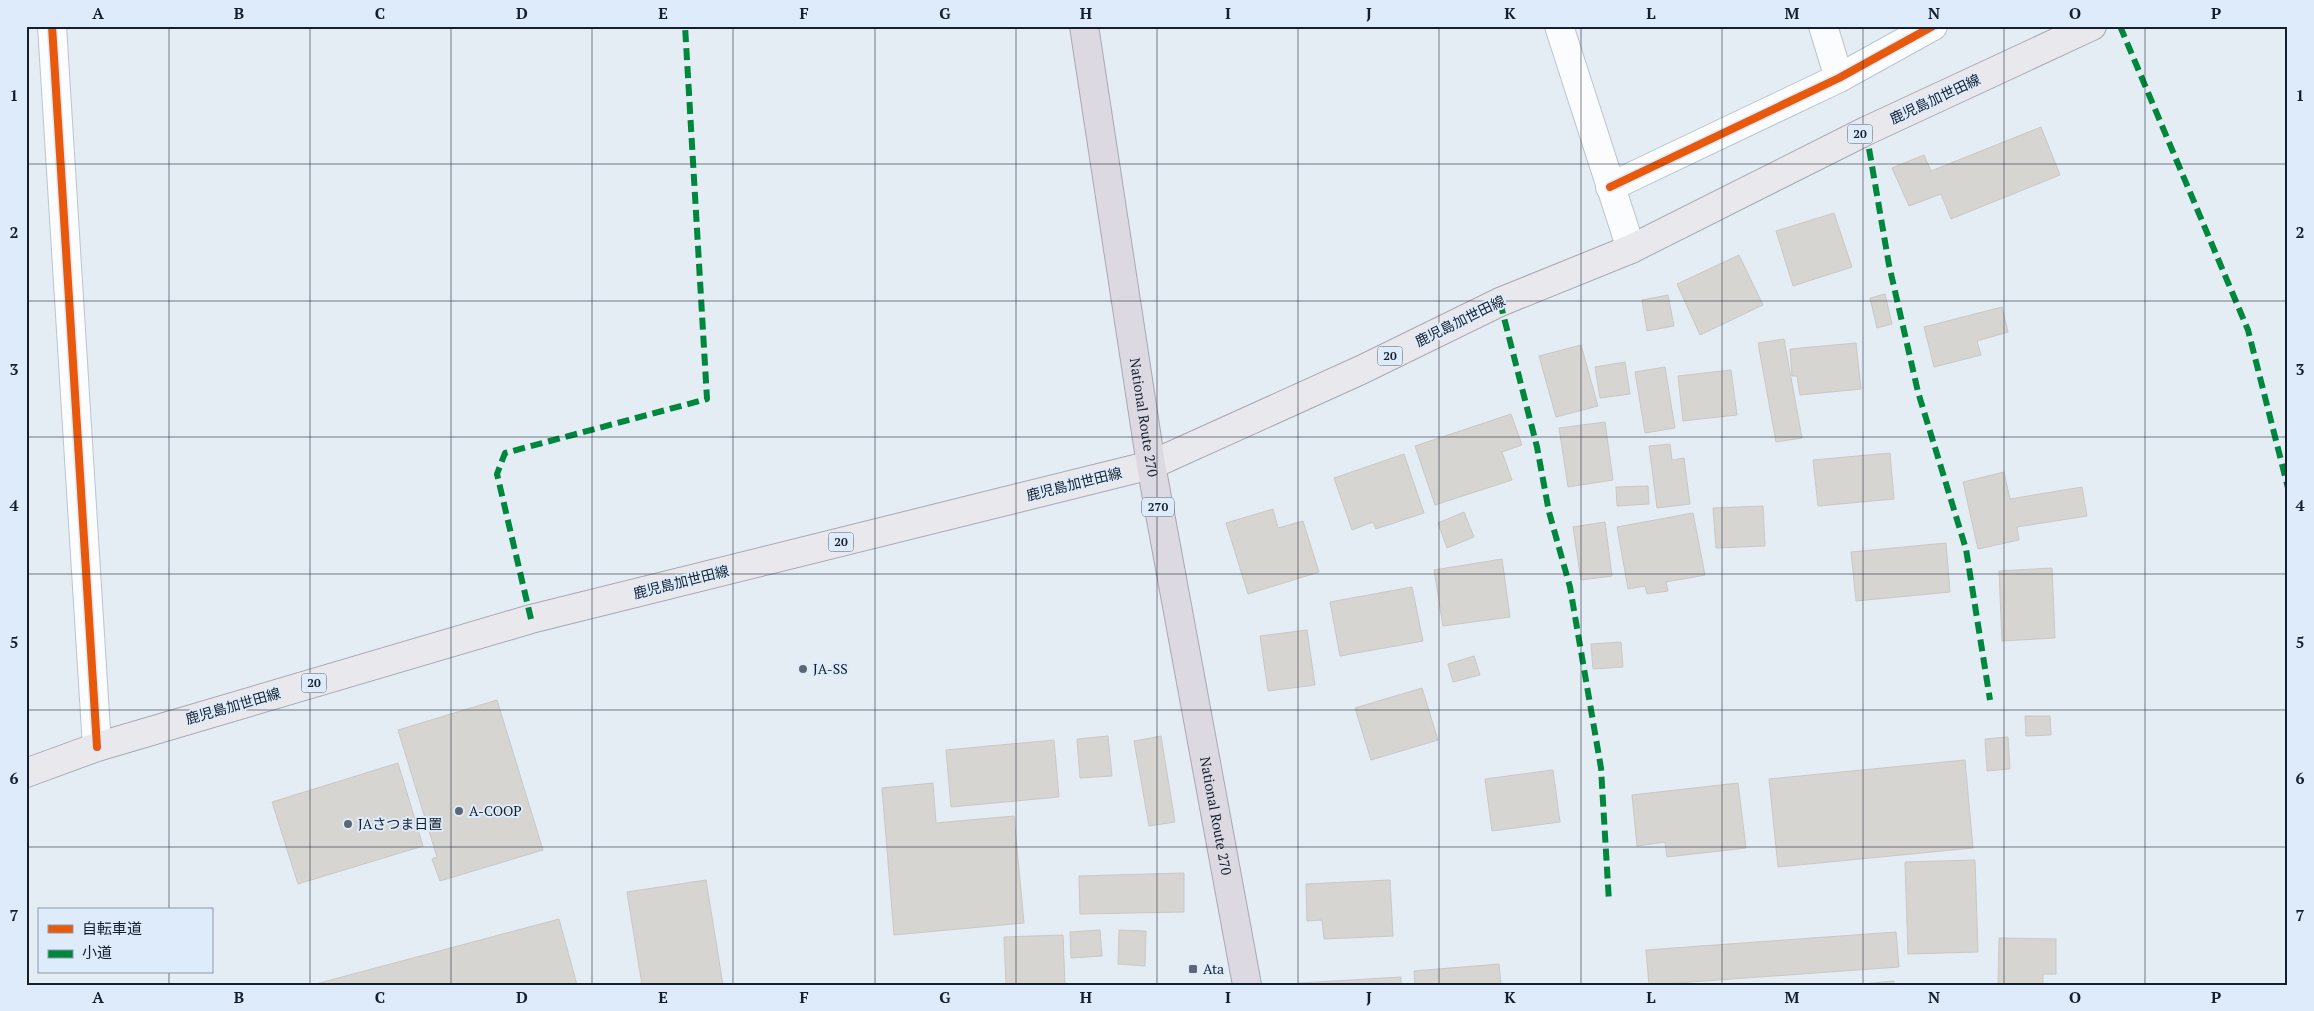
<svg xmlns="http://www.w3.org/2000/svg" width="2314" height="1011" viewBox="0 0 2314 1011" font-family="'PT Serif','Noto Sans JP',serif">
  <rect width="100%" height="100%" fill="#e4ecf4"/>
  <g fill="#d7d5d1" stroke="#cac8c4">
    <path d="M 2041,127 L 2060,175 L 1951,219 L 1941,194 L 1909,206 L 1892,168 L 1924,155 L 1931,171 Z"/>
    <path d="M 1834,213 L 1852,267 L 1793,286 L 1776,231 Z"/>
    <path d="M 1739,255 L 1763,305 L 1700,335 L 1677,284 Z"/>
    <path d="M 1885,294 L 1892,324 L 1877,328 L 1870,298 Z"/>
    <path d="M 1668,295 L 1674,326 L 1647,331 L 1642,300 Z"/>
    <path d="M 2002,307 L 2008,332 L 1977,341 L 1981,355 L 1934,367 L 1924,327 Z"/>
    <path d="M 1784,339 L 1802,438 L 1776,442 L 1758,343 Z"/>
    <path d="M 1856,343 L 1861,389 L 1800,395 L 1797,376 L 1792,376 L 1790,349 Z"/>
    <path d="M 1581,345 L 1598,406 L 1556,417 L 1539,356 Z"/>
    <path d="M 1625,362 L 1630,394 L 1600,398 L 1595,367 Z"/>
    <path d="M 1665,367 L 1675,428 L 1645,433 L 1635,372 Z"/>
    <path d="M 1731,370 L 1737,415 L 1683,421 L 1678,376 Z"/>
    <path d="M 1511,414 L 1522,445 L 1502,452 L 1512,480 L 1435,505 L 1415,446 Z"/>
    <path d="M 1605,422 L 1613,480 L 1568,487 L 1559,428 Z"/>
    <path d="M 1670,444 L 1672,460 L 1684,458 L 1690,504 L 1657,508 L 1649,446 Z"/>
    <path d="M 1890,453 L 1894,499 L 1818,506 L 1813,460 Z"/>
    <path d="M 1404,454 L 1424,513 L 1376,529 L 1373,522 L 1352,530 L 1334,478 Z"/>
    <path d="M 2004,472 L 2010,499 L 2082,487 L 2087,516 L 2017,527 L 2019,540 L 1978,549 L 1963,482 Z"/>
    <path d="M 1648,486 L 1649,504 L 1617,506 L 1616,487 Z"/>
    <path d="M 1763,506 L 1765,546 L 1716,548 L 1713,508 Z"/>
    <path d="M 1273,509 L 1278,528 L 1303,521 L 1319,572 L 1248,594 L 1226,523 Z"/>
    <path d="M 1464,512 L 1474,537 L 1447,548 L 1438,523 Z"/>
    <path d="M 1693,513 L 1705,575 L 1666,582 L 1668,591 L 1647,594 L 1645,586 L 1628,589 L 1617,527 Z"/>
    <path d="M 1605,522 L 1612,576 L 1581,580 L 1573,527 Z"/>
    <path d="M 1946,543 L 1950,592 L 1856,601 L 1851,552 Z"/>
    <path d="M 1502,559 L 1510,617 L 1443,626 L 1434,570 Z"/>
    <path d="M 2052,568 L 2055,638 L 2002,641 L 1999,571 Z"/>
    <path d="M 1412,587 L 1423,641 L 1340,656 L 1330,602 Z"/>
    <path d="M 1307,630 L 1315,685 L 1268,691 L 1260,636 Z"/>
    <path d="M 1621,642 L 1623,667 L 1593,669 L 1591,644 Z"/>
    <path d="M 1474,656 L 1480,675 L 1453,682 L 1448,664 Z"/>
    <path d="M 1422,688 L 1438,740 L 1371,760 L 1355,708 Z"/>
    <path d="M 497,700 L 543,850 L 440,881 L 432,859 L 437,857 L 398,730 Z"/>
    <path d="M 2025,716 L 2050,716 L 2051,735 L 2026,736 Z"/>
    <path d="M 1108,736 L 1112,776 L 1080,778 L 1077,739 Z"/>
    <path d="M 1161,736 L 1175,822 L 1149,826 L 1134,741 Z"/>
    <path d="M 2008,737 L 2010,769 L 1987,771 L 1985,739 Z"/>
    <path d="M 1054,740 L 1059,797 L 951,807 L 946,750 Z"/>
    <path d="M 1965,760 L 1973,848 L 1778,867 L 1769,779 Z"/>
    <path d="M 398,763 L 423,846 L 298,884 L 272,802 Z"/>
    <path d="M 1553,770 L 1560,822 L 1492,831 L 1485,779 Z"/>
    <path d="M 933,783 L 936,823 L 1014,816 L 1024,923 L 894,935 L 882,788 Z"/>
    <path d="M 1738,783 L 1746,848 L 1667,857 L 1665,842 L 1637,846 L 1632,795 Z"/>
    <path d="M 1975,860 L 1978,952 L 1908,954 L 1905,862 Z"/>
    <path d="M 1184,873 L 1184,912 L 1080,914 L 1079,876 Z"/>
    <path d="M 706,880 L 723,985 L 642,985 L 627,892 Z"/>
    <path d="M 1390,880 L 1393,936 L 1324,939 L 1322,920 L 1307,921 L 1306,884 Z"/>
    <path d="M 559,919 L 577,985 L 312,985 Z"/>
    <path d="M 1100,930 L 1102,956 L 1071,958 L 1070,932 Z"/>
    <path d="M 1119,930 L 1146,931 L 1145,966 L 1118,964 Z"/>
    <path d="M 1896,932 L 1899,967 L 1649,985 L 1646,950 Z"/>
    <path d="M 1063,935 L 1065,985 L 1006,985 L 1004,937 Z"/>
    <path d="M 1999,938 L 2056,939 L 2056,974 L 2043,974 L 2043,985 L 1998,985 Z"/>
    <path d="M 1499,964 L 1501,985 L 1415,985 L 1414,971 Z"/>
    <path d="M 1401,977 L 1401,985 L 1299,985 L 1299,983 Z"/>
    <path d="M 1894,981 L 1894,985 L 1852,985 Z"/>
  </g>
  <g fill="none" stroke-linecap="round" stroke-linejoin="round">
    <defs>
      <g id="street">
        <path d="M 52,26 L 97,747"/>
        <path d="M 1559,26 L 1631,249"/>
        <path d="M 1823,26 L 1839,78"/>
        <path d="M 1610,187 L 1839,78 L 1933,26"/>
      </g>
      <path id="primary" d="M 26,773 L 97,747 L 531,619 L 1151,465 L 1361,370 L 1500,302 L 1631,249 L 1866,131 L 2092,26"/>
      <g id="highway">
        <path id="s1" d="M 1084,26 L 1151,465 L 1247,985"/>
      </g>
    </defs>
    <use href="#street" stroke="#bbc5d0" stroke-width="30"/>
    <use href="#primary" stroke="#a9a8b5" stroke-width="30"/>
    <use href="#highway" stroke="#a9a8b5" stroke-width="30"/>
    <use href="#street" stroke="#fbfcfd" stroke-width="28"/>
    <use href="#primary" stroke="#e9e8ed" stroke-width="28"/>
    <use href="#highway" stroke="#ddd9e3" stroke-width="28"/>
    <g stroke="#00873e" stroke-width="6" stroke-dasharray="12 6" stroke-linecap="butt">
      <path d="M 2120,26 L 2248,330 L 2288,488"/>
      <path d="M 1866,131 L 1889,265 L 1918,392 L 1966,549 L 1990,700"/>
      <path d="M 1500,302 L 1537,447 L 1549,512 L 1570,587 L 1601,768 L 1609,902"/>
      <path d="M 531,619 L 497,474 L 505,453 L 707,399 L 685,26"/>
    </g>
    <defs>
      <g id="cycleway">
        <path d="M 52,26 L 97,747"/>
        <path d="M 1610,187 L 1839,78 L 1933,26"/>
      </g>
    </defs>
    <use href="#cycleway" stroke="#deebfa" stroke-width="11"/>
    <use href="#cycleway" stroke="#e8590c" stroke-width="8"/>
  </g>
  <path fill="none" stroke="#141f2d" stroke-width="1" stroke-opacity="0.55" d="M 169,26 L 169,910M 310,26 L 310,985M 451,26 L 451,985M 592,26 L 592,985M 733,26 L 733,985M 875,26 L 875,985M 1016,26 L 1016,985M 1157,26 L 1157,985M 1298,26 L 1298,985M 1439,26 L 1439,985M 1581,26 L 1581,985M 1722,26 L 1722,985M 1863,26 L 1863,985M 2004,26 L 2004,985M 2145,26 L 2145,985M 26,164 L 2288,164M 26,301 L 2288,301M 26,437 L 2288,437M 26,574 L 2288,574M 26,710 L 2288,710M 26,847 L 2288,847M 169,972 L 169,985"/>
  <g fill="#5d6773" stroke="#deebfa" stroke-width="2">
    <circle cx="803" cy="669" r="5"/>
    <circle cx="459" cy="811" r="5"/>
    <circle cx="348" cy="824" r="5"/>
    <rect x="1188" y="964" width="10" height="10" rx="2.5"/>
  </g>
  <g text-anchor="middle" stroke-width="4" stroke-linejoin="round" paint-order="stroke">
    <g fill="#deebfa" stroke="#515c6a" stroke-width="1">
      <rect x="1847.5" y="124.5" width="25" height="19" rx="4"/>
      <rect x="1377.5" y="346.5" width="25" height="19" rx="4"/>
      <rect x="1142" y="497.5" width="32" height="19" rx="4"/>
      <rect x="828.5" y="532.5" width="25" height="19" rx="4"/>
      <rect x="301.5" y="673.5" width="25" height="19" rx="4"/>
    </g>
    <g font-size="12" font-weight="bold" fill="#141f2d">
      <text x="1860" y="138">20</text>
      <text x="1390" y="360">20</text>
      <text x="1158" y="511">270</text>
      <text x="841" y="546">20</text>
      <text x="314" y="687">20</text>
    </g>
    <g font-size="14" fill="#141f2d" stroke="#deebfa">
      <text transform="translate(1935 99) rotate(-25)" y="5">鹿児島加世田線</text>
      <text transform="translate(1460 321) rotate(-26)" y="5">鹿児島加世田線</text>
      <text dy="5" stroke="none"><textPath href="#s1" startOffset="396">National Route 270</textPath></text>
      <text transform="translate(1074 484) rotate(-14)" y="5">鹿児島加世田線</text>
      <text transform="translate(681 582) rotate(-14)" y="5">鹿児島加世田線</text>
      <text transform="translate(233 706) rotate(-16)" y="5">鹿児島加世田線</text>
      <text dy="5" stroke="none"><textPath href="#s1" startOffset="801">National Route 270</textPath></text>
    </g>
    <g font-size="14" fill="#141f2d" stroke="#deebfa" text-anchor="start">
      <text x="813" y="674">JA-SS</text>
      <text x="469" y="816">A-COOP</text>
      <text x="358" y="829">JAさつま日置</text>
      <text x="1203" y="974">Ata</text>
    </g>
  </g>
  <rect width="2314" height="1011" fill="none" stroke="#deebfa" stroke-width="55"/>
  <rect x="38" y="908" width="175" height="65" fill="#deebfa" stroke="#8d99a8"/>
  <rect x="48" y="925" width="25" height="8" fill="#e8590c" stroke="#8d99a8"/>
  <text x="82" y="934" font-size="15" fill="#141f2d">自転車道</text>
  <rect x="48" y="950" width="25" height="8" fill="#00873e" stroke="#8d99a8"/>
  <text x="82" y="958" font-size="15" fill="#141f2d">小道</text>
  <rect x="28" y="28" width="2258" height="956" fill="none" stroke="#141f2d" stroke-width="2"/>
  <g font-size="16" text-anchor="middle" font-weight="bold" fill="#141f2d">
    <text x="98" y="19">A</text>
    <text x="239" y="19">B</text>
    <text x="380" y="19">C</text>
    <text x="522" y="19">D</text>
    <text x="663" y="19">E</text>
    <text x="804" y="19">F</text>
    <text x="945" y="19">G</text>
    <text x="1086" y="19">H</text>
    <text x="1228" y="19">I</text>
    <text x="1369" y="19">J</text>
    <text x="1510" y="19">K</text>
    <text x="1651" y="19">L</text>
    <text x="1792" y="19">M</text>
    <text x="1934" y="19">N</text>
    <text x="2075" y="19">O</text>
    <text x="2216" y="19">P</text>
    <text x="14" y="101">1</text>
    <text x="2300" y="101">1</text>
    <text x="14" y="238">2</text>
    <text x="2300" y="238">2</text>
    <text x="14" y="375">3</text>
    <text x="2300" y="375">3</text>
    <text x="14" y="511">4</text>
    <text x="2300" y="511">4</text>
    <text x="14" y="648">5</text>
    <text x="2300" y="648">5</text>
    <text x="14" y="784">6</text>
    <text x="2300" y="784">6</text>
    <text x="14" y="921">7</text>
    <text x="2300" y="921">7</text>
    <text x="98" y="1003">A</text>
    <text x="239" y="1003">B</text>
    <text x="380" y="1003">C</text>
    <text x="522" y="1003">D</text>
    <text x="663" y="1003">E</text>
    <text x="804" y="1003">F</text>
    <text x="945" y="1003">G</text>
    <text x="1086" y="1003">H</text>
    <text x="1228" y="1003">I</text>
    <text x="1369" y="1003">J</text>
    <text x="1510" y="1003">K</text>
    <text x="1651" y="1003">L</text>
    <text x="1792" y="1003">M</text>
    <text x="1934" y="1003">N</text>
    <text x="2075" y="1003">O</text>
    <text x="2216" y="1003">P</text>
  </g>
</svg>
